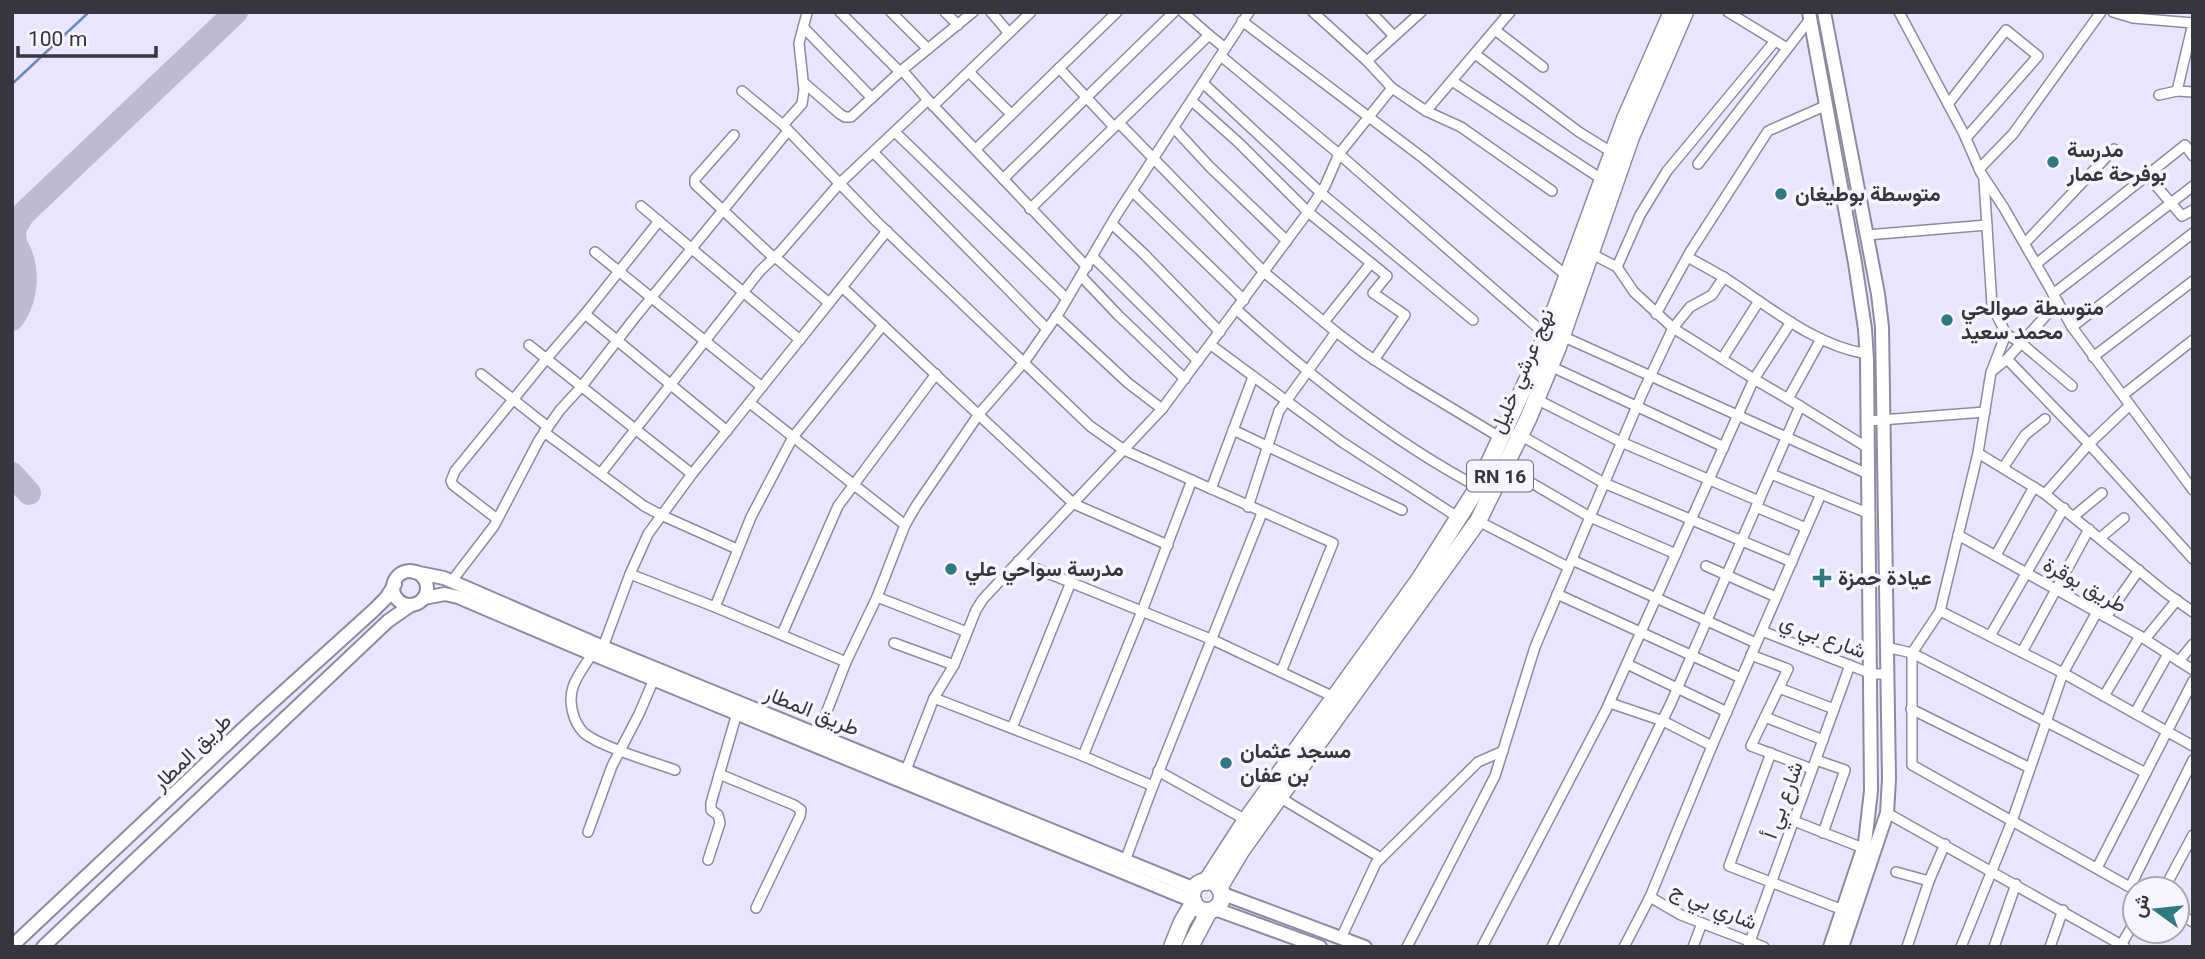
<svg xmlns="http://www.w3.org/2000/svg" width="2205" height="959" viewBox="0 0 2205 959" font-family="Georgia,Vazirmatn,serif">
  <rect width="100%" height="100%" fill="#ebe4ff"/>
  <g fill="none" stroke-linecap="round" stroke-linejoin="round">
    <path stroke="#6a8ac0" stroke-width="2.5" d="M 12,84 L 89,12"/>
    <g stroke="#c0bad0" stroke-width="24">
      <path d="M 12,240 C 30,263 28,296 12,319"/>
      <path d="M 15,244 L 14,229 L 23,214 L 236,12"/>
      <path d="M 12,474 L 29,493"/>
    </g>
    <defs>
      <g id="street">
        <path d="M 840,12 L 900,72"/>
        <path d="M 891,12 L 928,49"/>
        <path d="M 945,12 L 958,25"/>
        <path d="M 991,12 L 1008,32"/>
        <path d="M 1313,12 L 1367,61 L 1392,88 L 1426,111 L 1461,127 L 1552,191"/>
        <path d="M 1371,12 L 1394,36"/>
        <path d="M 1728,12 L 1787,48"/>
        <path d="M 1899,12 L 1964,134 L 1981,173 L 2004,208 L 2072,327 L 2193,490"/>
        <path d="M 2113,12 L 2133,18 L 2193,23 L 2177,91 L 2159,95"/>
        <path d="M 1242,21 L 1423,158 L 1567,276"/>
        <path d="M 803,27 L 872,98"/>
        <path d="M 1495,30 L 1543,67"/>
        <path d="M 1209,35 L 1225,48"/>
        <path d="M 1475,54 L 1579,132 L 1613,153"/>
        <path d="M 1221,56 L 1339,154 L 1545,334"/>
        <path d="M 1367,61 L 1421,12"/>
        <path d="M 1059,68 L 1114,127"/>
        <path d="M 902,70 L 928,100"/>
        <path d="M 969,72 L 1011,114"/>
        <path d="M 1452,81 L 1603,180"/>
        <path d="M 803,82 L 840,114 L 845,117 L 851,117 L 902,70 L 973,12"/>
        <path d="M 1204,84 L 1321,193 L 1473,320"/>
        <path d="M 742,91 L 783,125 L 876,221 L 1090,426 L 1124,450 L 1333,543 L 1281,672"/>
        <path d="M 2177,91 L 2193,92"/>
        <path d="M 1192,101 L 1239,143 L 1308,212 L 1371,263 L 1324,322"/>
        <path d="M 1948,104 L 2006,30 L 2038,56 L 1966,138"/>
        <path d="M 933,106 L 1031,12"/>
        <path d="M 1426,111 L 1510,12"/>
        <path d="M 1119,123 L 1264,272 L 1336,332 L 1364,353 L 1410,383 L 1501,438"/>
        <path d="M 783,125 L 802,104 L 804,90 L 799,43 L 807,13"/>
        <path d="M 1174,128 L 1209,166 L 1287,241"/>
        <path d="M 895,132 L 1067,299"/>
        <path d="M 734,135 L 695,179 L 695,184 L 774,258"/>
        <path d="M 976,149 L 1117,12"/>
        <path d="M 874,153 L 1047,329"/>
        <path d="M 1698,164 L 1811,18"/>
        <path d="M 1979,169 L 2013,134 L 2101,12"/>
        <path d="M 2147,175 L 2182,216 L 2193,210"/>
        <path d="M 1003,179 L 1174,12"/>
        <path d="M 1984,180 L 1992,305 L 2006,334 L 1992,370"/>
        <path d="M 1133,192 L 1244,300"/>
        <path d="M 641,206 L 800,340"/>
        <path d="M 1030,209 L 1209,35 L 1183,12"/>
        <path d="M 1112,224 L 1144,254 L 1220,332"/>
        <path d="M 1867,235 L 1987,225"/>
        <path d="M 2025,243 L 2114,149"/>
        <path d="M 595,252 L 762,387"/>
        <path d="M 1590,253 L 1617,267 L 1634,292 L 1673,328 L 1754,379 L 1791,322"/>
        <path d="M 775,257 L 829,303"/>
        <path d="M 1093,257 L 1198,361"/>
        <path d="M 1688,257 C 1700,264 1713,271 1725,278 C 1770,307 1813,345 1867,354"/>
        <path d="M 1371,263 L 1387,276 L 1373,293 L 1405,315 L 1374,360"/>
        <path d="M 2036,264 L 2185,145 L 2193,156"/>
        <path d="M 1617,267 L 1640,215 L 1667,171 L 1775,41"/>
        <path d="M 1081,276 L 1118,315 L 1185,379"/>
        <path d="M 842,287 L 1074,504 L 1168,545"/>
        <path d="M 2053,294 L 2193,186"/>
        <path d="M 2058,302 L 2007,359 L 1991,372 L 1978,453 L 1940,611 L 1912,653 L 1912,765 L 2135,890"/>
        <path d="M 1236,309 C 1310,376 1390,440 1478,487"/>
        <path d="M 585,314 L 727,431"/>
        <path d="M 1656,314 L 1690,252 L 1768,131 L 1827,105"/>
        <path d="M 1056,316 L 1128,383 L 1162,409"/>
        <path d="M 2072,327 L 2193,233"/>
        <path d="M 2006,334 L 2021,343 L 2072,386"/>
        <path d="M 1562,336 L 1868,474"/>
        <path d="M 529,345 L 692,474"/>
        <path d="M 1211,345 L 1342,442 L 1459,518"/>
        <path d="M 2093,357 L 2193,281"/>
        <path d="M 1722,359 L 1759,301"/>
        <path d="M 2007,359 L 2089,444 L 2193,559"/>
        <path d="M 1550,366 L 1724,447"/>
        <path d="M 481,374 L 548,427"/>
        <path d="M 2123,395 L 2193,340"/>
        <path d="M 1536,399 L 1621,442 L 1759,501"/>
        <path d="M 1788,399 L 1821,339"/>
        <path d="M 750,403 L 905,525"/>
        <path d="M 1868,421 L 1985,412"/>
        <path d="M 1233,430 L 1402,510"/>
        <path d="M 544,432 L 644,506 L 661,515 L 737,549"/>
        <path d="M 1520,435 L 1604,483 L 1792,562"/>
        <path d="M 1978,453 L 2045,494 L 2165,592 L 2193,612"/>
        <path d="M 1504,467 L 1590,517 L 1676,554"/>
        <path d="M 2003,468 L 2025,435 L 2045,419"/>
        <path d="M 601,473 L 760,271 L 781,251 L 839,184 L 928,100 L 1087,267"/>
        <path d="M 1771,474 L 1870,514"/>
        <path d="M 1211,489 L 1253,377"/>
        <path d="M 2045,494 L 2089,444 L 2130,405"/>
        <path d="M 1248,507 L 1279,411 L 1336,332"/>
        <path d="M 1756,507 L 1806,528"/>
        <path d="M 2074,516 L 2102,493"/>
        <path d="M 497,519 L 453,485 L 451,481 L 455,471 L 547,358 L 585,314 L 659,221"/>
        <path d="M 1478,521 L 1568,567"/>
        <path d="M 1958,535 L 2140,636 L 2193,670"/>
        <path d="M 2100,538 L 2124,518"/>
        <path d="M 1996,555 L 2034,487"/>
        <path d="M 1572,560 L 1756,643"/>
        <path d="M 1018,561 L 1213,640 L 1334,697"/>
        <path d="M 1706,566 L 1776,597"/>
        <path d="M 630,574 L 715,607 L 846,662"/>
        <path d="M 451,582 L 494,526 L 539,440 L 560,410 L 582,386 L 633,320 L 788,131"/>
        <path d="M 1557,594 L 1741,678"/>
        <path d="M 877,597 L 967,632"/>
        <path d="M 715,607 L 751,517 L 793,437 L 883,325"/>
        <path d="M 1940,611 L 2063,673 L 2193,746"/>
        <path d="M 2106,617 L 2139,570"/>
        <path d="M 1762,631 L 1872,674 L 1887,674"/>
        <path d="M 782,634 L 838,506 L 936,374"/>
        <path d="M 1990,636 L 2064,508"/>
        <path d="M 2145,639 L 2177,600"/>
        <path d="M 894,643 L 954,665"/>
        <path d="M 603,647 L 630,574 L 648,534 L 692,474 L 887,231"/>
        <path d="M 1886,647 L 1912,653 L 2146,773"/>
        <path d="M 2022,652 L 2089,529"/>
        <path d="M 592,654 C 586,664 577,675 573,687 C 568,702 573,722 584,733 C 601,747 653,762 675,770"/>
        <path d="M 1751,655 L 1788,669 L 1751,746 L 1812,769"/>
        <path d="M 2179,661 L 2193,644"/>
        <path d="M 1627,664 L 1727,712"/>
        <path d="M 1779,688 L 1834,709"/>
        <path d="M 2104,696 L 2140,636"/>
        <path d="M 934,698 L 1083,756 L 1153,786"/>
        <path d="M 1610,703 L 1663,721 L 1712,746"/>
        <path d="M 1911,709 L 2030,768"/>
        <path d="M 2135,713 L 2168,654"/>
        <path d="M 1765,717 L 1823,740"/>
        <path d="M 1012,728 L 1071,582"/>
        <path d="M 818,734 L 846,662 L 877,597 L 905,525 L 916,506 L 979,414 L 1025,361 L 1060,311 L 1117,214 L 1249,12"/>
        <path d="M 1771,753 L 1729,866 L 1843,910"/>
        <path d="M 1083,756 L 1142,611 L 1192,480"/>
        <path d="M 1816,760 L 1845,770 L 1823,833"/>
        <path d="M 906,770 L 934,698 L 954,665 L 976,610 L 983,599 L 1162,409 L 1308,212 L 1325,186 L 1339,154 L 1392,88"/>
        <path d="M 1158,771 L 1246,820"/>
        <path d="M 719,774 L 794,805 L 801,810 L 800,816 L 756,908"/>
        <path d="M 1279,797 L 1381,858"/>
        <path d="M 1887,813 L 2125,947"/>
        <path d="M 1794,821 L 1863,848"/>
        <path d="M 588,832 L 612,766 L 639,714 L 654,679"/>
        <path d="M 708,860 L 720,823 L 718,815 L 711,810 L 711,803 L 737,713"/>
        <path d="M 1125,861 L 1153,786 L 1262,513"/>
        <path d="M 2097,868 L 2193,681"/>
        <path d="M 1896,872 L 1929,881"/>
        <path d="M 2130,887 L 2193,760"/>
        <path d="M 2164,889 L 2193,835"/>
        <path d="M 1650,897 L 1681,915 L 1764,947"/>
        <path d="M 2177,913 L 2193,922"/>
        <path d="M 1341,938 L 1376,863 L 1478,762 L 1503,751"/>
        <path d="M 1407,947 L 1495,776 L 1535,647 L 1642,394 L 1673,328 L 1690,307 L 1712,295 L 1724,277"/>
        <path d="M 1482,947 L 1606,710 L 1754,379 L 1800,406"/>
        <path d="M 1552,947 L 1671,703 L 1800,406 L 1868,448"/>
        <path d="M 1624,947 L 1650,897 L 1712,746 L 1821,494"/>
        <path d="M 1693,947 L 1702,923"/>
        <path d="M 1748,947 L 1850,665"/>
        <path d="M 1907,947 L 1929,881 L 1945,844"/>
        <path d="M 1961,947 L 2012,821 L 2063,673 L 2097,612"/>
        <path d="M 1994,947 L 2016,884"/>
        <path d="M 2050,947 L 2063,910"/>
        <path d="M 2120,947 L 2135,921"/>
      </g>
      <g id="secondary">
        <path d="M 1809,12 L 1855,263 L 1865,329 L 1867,360 L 1871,791 L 1865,843 L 1830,947"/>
        <path d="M 1824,12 L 1878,294 L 1882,327 L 1889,779 L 1887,813 L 1842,947"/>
        <circle cx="410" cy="588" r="17"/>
        <path d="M 414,572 L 444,578 L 603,647 L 1195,889"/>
        <path d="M 424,598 L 445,594 L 458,597 L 592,654 L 1193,901"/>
        <path d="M 1221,891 L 1226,895 L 1365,947"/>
        <path d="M 1215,909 L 1320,947"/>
        <path d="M 12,946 L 247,725 L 374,610 L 386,598 L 395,584"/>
        <path d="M 43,947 L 388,621 L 411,605"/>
      </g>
      <g id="highway">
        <circle cx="1207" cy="896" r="15"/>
        <path d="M 1206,882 L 1246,820 L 1419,580 L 1478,487 L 1537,359 L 1625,119 L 1672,12"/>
        <path d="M 1219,888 L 1241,851 L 1303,764 L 1478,521 L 1528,419 L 1558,347 L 1631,137 L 1685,12"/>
        <path d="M 1172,947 L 1182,922 L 1194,902"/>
        <path d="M 1190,947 L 1209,911"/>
      </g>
    </defs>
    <use href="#street" stroke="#8f89a2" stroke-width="12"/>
    <use href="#secondary" stroke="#8f89a2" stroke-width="16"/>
    <use href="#highway" stroke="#8f89a2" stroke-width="19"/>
    <use href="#street" stroke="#fff" stroke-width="9"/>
    <use href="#secondary" stroke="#fff" stroke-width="12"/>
    <use href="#highway" stroke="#fff" stroke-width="16"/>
  </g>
  <g fill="#307980" stroke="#f6f4ff" stroke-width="2.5">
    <circle cx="2053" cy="162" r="7"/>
    <circle cx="1781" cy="194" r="7"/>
    <circle cx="1947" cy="320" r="7"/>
    <circle cx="951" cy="569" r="7"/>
    <path d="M1818.5 567.5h7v7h7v7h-7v7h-7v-7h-7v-7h7z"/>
    <circle cx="1226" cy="763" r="7"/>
  </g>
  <g text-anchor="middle" stroke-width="7" stroke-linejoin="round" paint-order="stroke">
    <rect fill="#f6f4ff" stroke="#716e79" stroke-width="2" x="1467" y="460.5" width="66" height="31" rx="5"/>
    <g font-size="19" font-weight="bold" fill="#38353f">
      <text x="1500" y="483">RN 16</text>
    </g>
    <g font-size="21" font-weight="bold" fill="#38353f" stroke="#f6f4ff" text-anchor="start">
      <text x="2067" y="157">مدرسة<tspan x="2067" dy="24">بوفرحة عمار</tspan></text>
      <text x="1795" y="201">متوسطة بوطيغان</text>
      <text x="1961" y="315">متوسطة صوالحي<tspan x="1961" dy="24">محمد سعيد</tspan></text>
      <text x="965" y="576">مدرسة سواحي علي</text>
      <text x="1838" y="585">عيادة حمزة</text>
      <text x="1240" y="758">مسجد عثمان<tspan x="1240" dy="24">بن عفان</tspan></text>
    </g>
    <g font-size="21" fill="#38353f" stroke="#f6f4ff">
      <text transform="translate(1522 371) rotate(-67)" y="7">نهج عرشي خليل</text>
      <text transform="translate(2085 585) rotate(29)" y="7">طريق بوقرة</text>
      <text transform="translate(1823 636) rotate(21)" y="7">شارع بي ي</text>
      <text transform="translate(812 711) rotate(22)" y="7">طريق المطار</text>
      <text transform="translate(192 752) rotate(-44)" y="7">طريق المطار</text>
      <text transform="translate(1783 800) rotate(-70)" y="7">شارع بي أ</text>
      <text transform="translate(1714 906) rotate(23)" y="7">شاري بي ج</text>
    </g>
  </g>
  <rect width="2205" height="959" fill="none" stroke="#38353f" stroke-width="28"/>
  <g transform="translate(2156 910) rotate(285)"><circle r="33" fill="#f6f4ff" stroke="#aaa8b2" stroke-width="2"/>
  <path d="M0-5L12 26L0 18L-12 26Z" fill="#307980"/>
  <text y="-10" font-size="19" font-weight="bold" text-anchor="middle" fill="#38353f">ش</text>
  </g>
  <path d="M18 46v10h138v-10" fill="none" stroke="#38353f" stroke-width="3.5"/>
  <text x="28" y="46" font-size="21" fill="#38353f" stroke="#f6f4ff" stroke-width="5" paint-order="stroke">100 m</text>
</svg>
